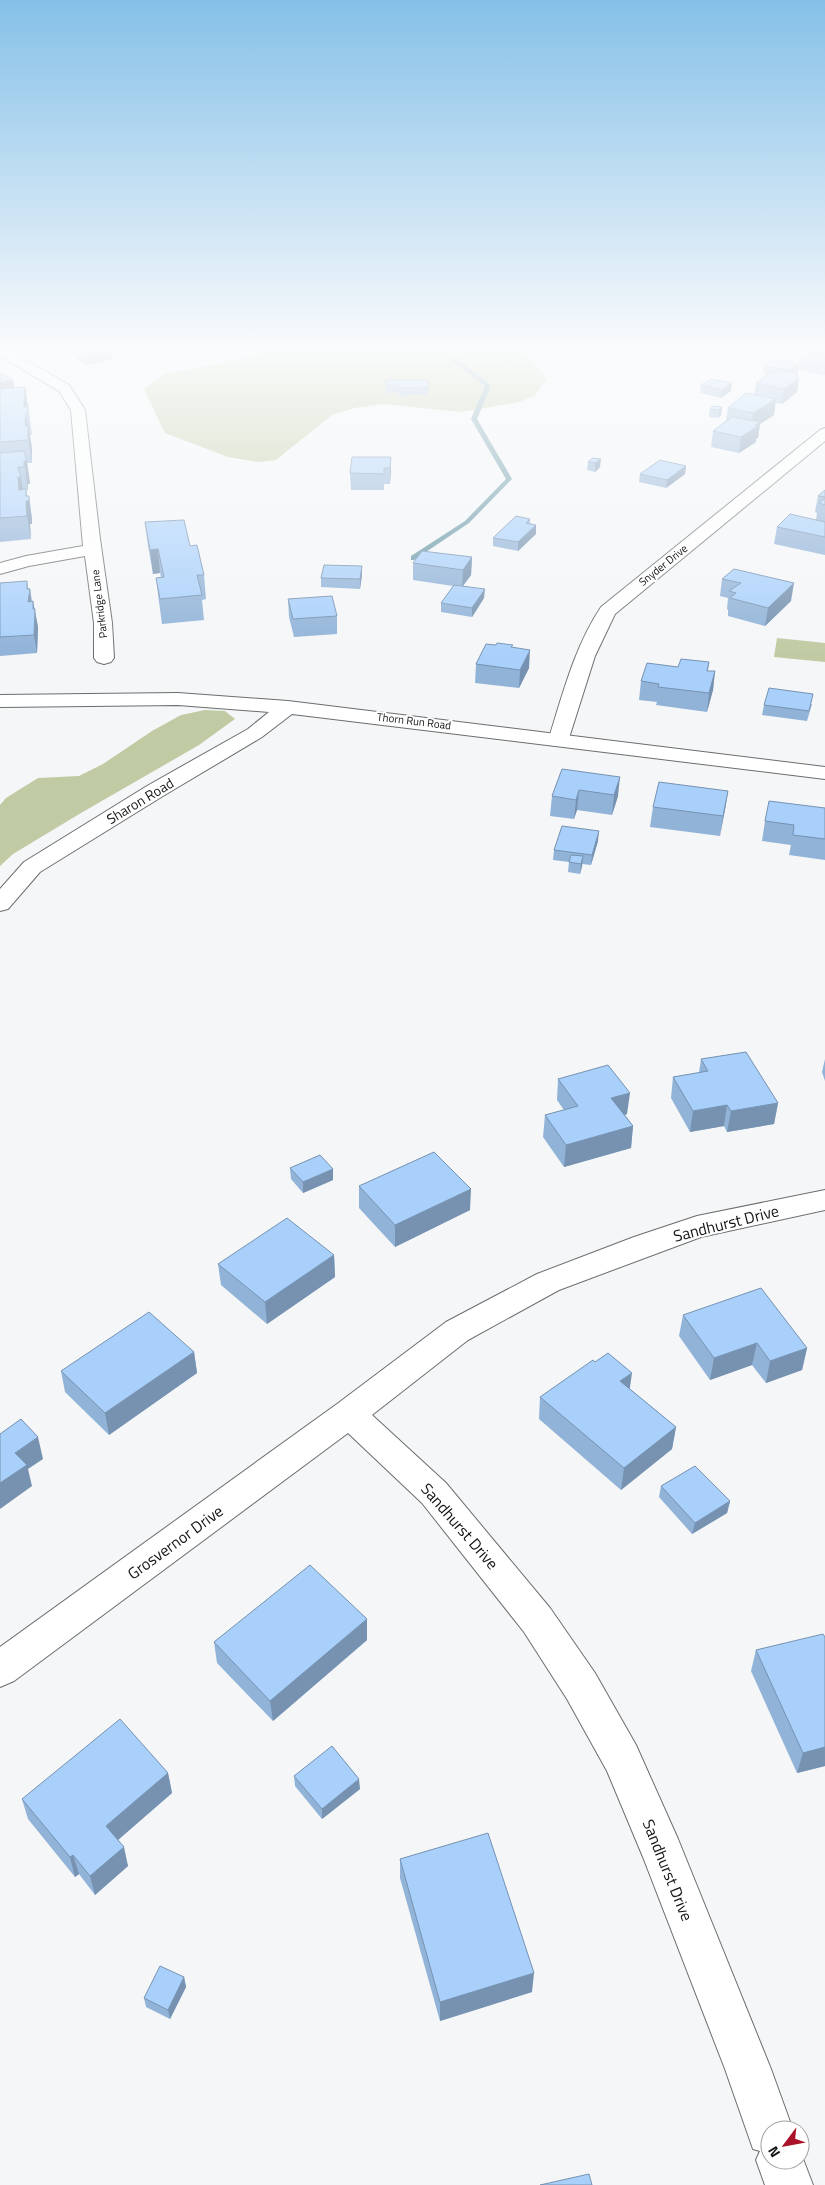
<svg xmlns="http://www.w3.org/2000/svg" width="825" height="2185" viewBox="0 0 825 2185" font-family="'Titillium Web',sans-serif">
  <rect width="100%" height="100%" fill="#f4f6f8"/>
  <g fill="#c0cba3">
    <path d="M 258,350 L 521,350 L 526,353 L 547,379 L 534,396 L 519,402 L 461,412 L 384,404 L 354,408 L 332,415 L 276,460 L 258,462 L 228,457 L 165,433 L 144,389 L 164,374 L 234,361 L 257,353 Z"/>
    <path d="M 777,638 L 825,643 L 825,662 L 774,657 Z"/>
    <path d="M 205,710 L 225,711 L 235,719 L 199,745 L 81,813 L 13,854 L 0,866 L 0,805 L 6,798 L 38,778 L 79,776 L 103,764 L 152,731 L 181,715 Z"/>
  </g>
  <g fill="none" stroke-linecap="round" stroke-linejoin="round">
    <path fill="#6a99a8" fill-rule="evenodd" d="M 431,350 C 448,350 478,374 491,386 L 477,419 L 512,479 L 469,523 L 414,560 L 411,560 L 411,556 L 465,521 L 506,479 L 471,419 L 485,386 L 456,364 Z"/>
    <defs>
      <g id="street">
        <path d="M 0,350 L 9,350 L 69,385 L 85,410 L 100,539 L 112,623 L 114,658 L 111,662 L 104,664 L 97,662 L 94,658 L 94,623 L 85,556 L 29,566 L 0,574 L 0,563 L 26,556 L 83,546 L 71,410 L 59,391 L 0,356 Z"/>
        <path d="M 825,428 L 825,441 L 615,614 L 595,656 L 569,738 L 566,742 L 559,744 L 552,742 L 549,738 C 563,693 575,646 601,607 L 820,430 Z"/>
        <path d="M 825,1190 L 825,1210 L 701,1237 L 559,1290 L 468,1340 L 372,1415 L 446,1483 L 550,1608 L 595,1673 L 636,1745 L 678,1839 L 771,2069 L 793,2130 L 770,2130 L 770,2160 L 800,2160 L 800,2151 L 813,2185 L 765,2185 L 756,2160 L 760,2151 L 753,2149 L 725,2069 L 643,1857 L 607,1771 L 567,1699 L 524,1632 L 422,1503 L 348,1433 L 14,1681 L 0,1687 L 0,1647 L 337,1404 L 446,1322 L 537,1274 L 634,1237 L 697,1216 Z"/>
      </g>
      <path id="secondary" d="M 178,693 L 288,701 L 825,767 L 825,779 L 292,714 L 262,737 L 163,796 L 40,872 L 8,909 L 0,911 L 0,889 L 24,862 L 147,786 L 248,729 L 269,712 L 178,705 L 0,707 L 0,695 Z"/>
    </defs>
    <use href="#street" stroke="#6b6d6e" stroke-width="2"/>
    <use href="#secondary" stroke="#6b6d6e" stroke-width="2"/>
    <use href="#street" fill="#fff" fill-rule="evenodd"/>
    <use href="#secondary" fill="#fff" fill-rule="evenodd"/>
  </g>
  <g fill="#91b3d8">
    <path d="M 60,350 L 112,350 L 113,359 L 87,365 L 77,360 L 77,357 Z"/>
    <path d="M 825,353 L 825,374 L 824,375 L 798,370 L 799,362 Z"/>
    <path d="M 764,366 L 798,371 L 796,372 L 798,376 L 797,392 L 782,404 L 775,403 L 774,415 L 760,424 L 758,438 L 756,439 L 756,442 L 739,453 L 711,447 L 713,431 L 726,421 L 728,408 L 754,394 L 756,383 L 768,374 L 763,373 Z"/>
    <path d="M 0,373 L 15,388 L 25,387 L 32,435 L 30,435 L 32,448 L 32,463 L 27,463 L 30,484 L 28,484 L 28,490 L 26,490 L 27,496 L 29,496 L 32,519 L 32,524 L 30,524 L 31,539 L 0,542 Z"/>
    <path d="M 386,380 L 428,380 L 428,394 L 398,396 L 398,393 L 386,393 Z"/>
    <path d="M 701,385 L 731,391 L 721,398 L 700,393 Z"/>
    <path d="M 722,407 L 721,415 L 718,418 L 709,417 L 710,409 Z"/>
    <path d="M 391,457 L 390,484 L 384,484 L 384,490 L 351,490 L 350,473 Z"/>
    <path d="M 593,458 L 600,467 L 595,472 L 587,470 L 588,462 Z"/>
    <path d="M 686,466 L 685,474 L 666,488 L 639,482 L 640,474 Z"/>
    <path d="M 825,490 L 825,555 L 774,544 L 777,527 L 816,520 L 817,513 L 815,512 L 818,496 Z"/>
    <path d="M 530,519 L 530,524 L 536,525 L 536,534 L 518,551 L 493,546 L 493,538 Z"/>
    <path d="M 145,522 L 190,546 L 204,575 L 206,599 L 202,600 L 204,620 L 162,624 L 159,602 L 156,578 L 161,577 L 160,573 L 153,574 L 148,546 Z"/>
    <path d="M 472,557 L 471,575 L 463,586 L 484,598 L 472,617 L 441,612 L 441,603 L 453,586 L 413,580 L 413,563 Z"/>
    <path d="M 362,566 L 362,575 L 360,589 L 321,587 L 321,578 Z"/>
    <path d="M 734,569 L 791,601 L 765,626 L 728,616 L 728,610 L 727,609 L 728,598 L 720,596 L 722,579 Z"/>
    <path d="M 0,583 L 30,589 L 32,601 L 33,601 L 38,627 L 37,653 L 0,656 Z"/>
    <path d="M 288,599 L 337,616 L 337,634 L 294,637 L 289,617 Z"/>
    <path d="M 512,648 L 529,668 L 519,688 L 475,683 L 476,664 Z"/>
    <path d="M 709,662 L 708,671 L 715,671 L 713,690 L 707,712 L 656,705 L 657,702 L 639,700 L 641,681 L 678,667 Z"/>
    <path d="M 812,704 L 807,721 L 762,715 L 764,705 Z"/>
    <path d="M 562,769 L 618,796 L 612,815 L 577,810 L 574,819 L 550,816 L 552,796 Z"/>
    <path d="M 728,791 L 720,836 L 650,827 L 653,807 Z"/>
    <path d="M 825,808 L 825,860 L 789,855 L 791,845 L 762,841 L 765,821 Z"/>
    <path d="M 598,841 L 591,865 L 582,864 L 580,874 L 568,872 L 569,862 L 553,860 L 554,850 Z"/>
    <path d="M 701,1059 L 778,1103 L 774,1124 L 727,1132 L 724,1126 L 690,1132 L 671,1098 L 673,1077 L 699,1073 Z"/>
    <path d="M 825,1059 L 825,1081 L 822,1072 Z"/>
    <path d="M 558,1079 L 627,1114 L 625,1115 L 633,1126 L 631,1148 L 564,1167 L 543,1137 L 545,1115 L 564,1110 L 557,1100 Z"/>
    <path d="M 290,1168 L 333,1180 L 303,1193 L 291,1179 Z"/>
    <path d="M 359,1186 L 470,1210 L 395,1247 L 359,1208 Z"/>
    <path d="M 334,1255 L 335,1277 L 267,1324 L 221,1285 L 218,1264 Z"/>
    <path d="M 683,1315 L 807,1348 L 802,1370 L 766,1383 L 752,1365 L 710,1380 L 679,1336 Z"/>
    <path d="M 194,1352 L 197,1373 L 109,1435 L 65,1392 L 61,1371 Z"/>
    <path d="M 630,1389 L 676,1427 L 672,1449 L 621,1490 L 539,1419 L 540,1397 Z"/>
    <path d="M 661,1486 L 730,1501 L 727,1513 L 692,1534 L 659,1497 Z"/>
    <path d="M 367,1619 L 367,1640 L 273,1721 L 217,1663 L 214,1642 Z"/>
    <path d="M 825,1637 L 825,1766 L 797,1773 L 751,1671 L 756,1650 Z"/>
    <path d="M 168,1773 L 172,1793 L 118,1840 L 128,1866 L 95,1895 L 79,1874 L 75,1877 L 28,1819 L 22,1799 Z"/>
    <path d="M 294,1776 L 360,1789 L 322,1819 L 295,1786 Z"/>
    <path d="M 400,1859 L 532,1992 L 440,2021 L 400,1878 Z"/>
    <path d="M 184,1977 L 186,1987 L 170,2019 L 146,2007 L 144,1998 Z"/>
  </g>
  <g fill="#7692b0">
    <path d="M 91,350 L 112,350 L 113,359 L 87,365 L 85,351 Z"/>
    <path d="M 799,364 L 798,371 L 788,378 L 789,370 Z"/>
    <path d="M 798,373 L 798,379 L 799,378 L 797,392 L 782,404 L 784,389 Z"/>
    <path d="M 0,374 L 13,380 L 16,395 L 0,399 Z"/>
    <path d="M 732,383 L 731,391 L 721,398 L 722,390 Z"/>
    <path d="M 25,387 L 31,428 L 32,435 L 28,410 L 26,414 L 32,448 L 32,463 L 26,426 L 24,401 Z"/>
    <path d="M 776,399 L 774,415 L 760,424 L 758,438 L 756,439 L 756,442 L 739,453 L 741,437 L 751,429 L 753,413 Z"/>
    <path d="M 722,407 L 721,415 L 718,418 L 719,410 Z"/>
    <path d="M 391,457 L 391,473 L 390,484 L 390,468 Z"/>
    <path d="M 601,459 L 600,467 L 595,472 L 595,463 Z"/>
    <path d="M 24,461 L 27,461 L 30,484 L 28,484 L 28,490 Z"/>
    <path d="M 686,466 L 685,474 L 666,488 L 667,480 Z"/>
    <path d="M 18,477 L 21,477 L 24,500 L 19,490 Z"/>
    <path d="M 26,489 L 28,501 L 29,496 L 32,519 L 32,524 L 30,524 L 31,539 L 27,516 Z"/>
    <path d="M 536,525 L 536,534 L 518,551 L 518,542 Z"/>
    <path d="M 158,549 L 160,573 L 153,574 L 150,550 Z"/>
    <path d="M 472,557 L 471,575 L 462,587 L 463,570 Z"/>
    <path d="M 362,566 L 362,575 L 360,589 L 360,579 Z"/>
    <path d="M 27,581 L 29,593 L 30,589 L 32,607 L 28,602 Z"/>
    <path d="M 794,583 L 791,601 L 765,626 L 768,608 Z"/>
    <path d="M 485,589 L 484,598 L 472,617 L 472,608 Z"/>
    <path d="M 33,601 L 38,627 L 37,653 L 34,635 Z"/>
    <path d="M 530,650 L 529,668 L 519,688 L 520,670 Z"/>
    <path d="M 715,671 L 713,690 L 707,712 L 709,693 Z"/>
    <path d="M 620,777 L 618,796 L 612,815 L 614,795 Z"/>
    <path d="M 579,790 L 577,810 L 574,819 L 576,800 Z"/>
    <path d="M 728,791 L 725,810 L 720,836 L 723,816 Z"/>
    <path d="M 599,831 L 598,841 L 591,865 L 592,855 Z"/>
    <path d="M 583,856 L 582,867 L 580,874 L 581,864 Z"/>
    <path d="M 630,1093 L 627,1114 L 609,1120 L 611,1098 Z"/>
    <path d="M 778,1103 L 774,1124 L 727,1132 L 731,1111 Z"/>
    <path d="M 727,1105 L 724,1126 L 690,1132 L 693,1111 Z"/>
    <path d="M 633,1126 L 631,1148 L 564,1167 L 566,1145 Z"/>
    <path d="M 333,1169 L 333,1180 L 303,1193 L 303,1182 Z"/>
    <path d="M 471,1189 L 470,1210 L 395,1247 L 395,1225 Z"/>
    <path d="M 334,1255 L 335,1277 L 267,1324 L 265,1302 Z"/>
    <path d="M 757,1343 L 752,1365 L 710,1380 L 714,1358 Z"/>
    <path d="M 807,1348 L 802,1370 L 766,1383 L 770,1361 Z"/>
    <path d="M 194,1352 L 197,1373 L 109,1435 L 105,1413 Z"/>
    <path d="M 632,1373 L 629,1394 L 620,1381 Z"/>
    <path d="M 676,1427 L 672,1449 L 621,1490 L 624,1468 Z"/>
    <path d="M 38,1437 L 43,1459 L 28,1469 L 32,1486 L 0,1509 L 0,1483 L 15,1453 Z"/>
    <path d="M 730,1501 L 727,1513 L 692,1534 L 695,1523 Z"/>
    <path d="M 367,1619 L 367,1640 L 273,1721 L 270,1701 Z"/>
    <path d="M 825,1747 L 825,1766 L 797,1773 L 803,1753 Z"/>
    <path d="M 168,1773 L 172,1793 L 111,1846 L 106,1826 Z"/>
    <path d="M 359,1779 L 360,1789 L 322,1819 L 322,1809 Z"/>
    <path d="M 124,1847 L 128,1866 L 95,1895 L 90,1876 Z"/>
    <path d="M 73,1855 L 79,1874 L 75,1877 L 70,1857 Z"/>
    <path d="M 534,1973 L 532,1992 L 440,2021 L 440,2002 Z"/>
    <path d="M 184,1977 L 186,1987 L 170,2019 L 168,2010 Z"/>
  </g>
  <g fill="#a9d0fb" stroke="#7692b0">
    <path d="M 813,351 L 825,353 L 825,367 L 799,362 Z"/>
    <path d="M 773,359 L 799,364 L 789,370 L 764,366 Z"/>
    <path d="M 781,370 L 798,373 L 796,375 L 799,378 L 784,389 L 756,383 L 771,372 L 776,373 Z"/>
    <path d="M 0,373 L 13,380 L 0,383 Z"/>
    <path d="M 711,379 L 732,383 L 722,390 L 701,385 Z"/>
    <path d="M 386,380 L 428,380 L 428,387 L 398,388 L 398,385 L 386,385 Z"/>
    <path d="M 25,387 L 24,401 L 24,407 L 28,406 L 28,413 L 26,414 L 25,420 L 26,426 L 28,426 L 28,440 L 0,442 L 0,389 Z"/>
    <path d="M 746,393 L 776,399 L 753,413 L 728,408 Z"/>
    <path d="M 713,406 L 722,407 L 719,410 L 710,409 Z"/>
    <path d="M 732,417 L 760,422 L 755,426 L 758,426 L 741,437 L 713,431 Z"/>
    <path d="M 24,451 L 27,461 L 24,461 L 24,467 L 18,467 L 21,477 L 18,477 L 19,490 L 26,489 L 26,496 L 29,496 L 29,501 L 26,501 L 27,516 L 0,518 L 0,453 Z"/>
    <path d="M 352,457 L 391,457 L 390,468 L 384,468 L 384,474 L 350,473 Z"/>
    <path d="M 593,458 L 601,459 L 595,463 L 588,462 Z"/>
    <path d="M 660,460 L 686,466 L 667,480 L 640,474 Z"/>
    <path d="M 825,490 L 825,497 L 818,496 Z"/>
    <path d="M 825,498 L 825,505 L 819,503 Z"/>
    <path d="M 790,514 L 825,522 L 825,537 L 777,527 Z"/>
    <path d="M 516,516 L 530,519 L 526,523 L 536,525 L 518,542 L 493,538 Z"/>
    <path d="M 184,520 L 190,546 L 197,545 L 204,575 L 197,575 L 202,595 L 160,599 L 156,578 L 164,577 L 158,549 L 150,550 L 145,522 Z"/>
    <path d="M 422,551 L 472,557 L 463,570 L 413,563 Z"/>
    <path d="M 324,565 L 362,566 L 360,579 L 321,578 Z"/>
    <path d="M 734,569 L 794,583 L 768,608 L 730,598 L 736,593 L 729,591 L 741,583 L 722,579 Z"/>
    <path d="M 27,581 L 27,589 L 30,589 L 28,602 L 33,601 L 33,609 L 35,609 L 34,635 L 0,637 L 0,583 Z"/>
    <path d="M 454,585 L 485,589 L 472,608 L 441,603 Z"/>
    <path d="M 332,596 L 337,616 L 293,619 L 288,599 Z"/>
    <path d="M 497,643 L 513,645 L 511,647 L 530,650 L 520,670 L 476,664 L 486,644 L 496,645 Z"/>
    <path d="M 681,659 L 709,662 L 707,671 L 715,671 L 709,693 L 658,687 L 659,684 L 641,681 L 647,663 L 678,667 Z"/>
    <path d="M 769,688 L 813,694 L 809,711 L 764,705 Z"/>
    <path d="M 562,769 L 620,777 L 614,795 L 579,790 L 576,800 L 552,796 Z"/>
    <path d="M 659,782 L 728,791 L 723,816 L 653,807 Z"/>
    <path d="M 769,801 L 825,808 L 825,839 L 793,835 L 794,825 L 765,821 Z"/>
    <path d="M 562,826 L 599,831 L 592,855 L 554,850 Z"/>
    <path d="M 571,855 L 583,856 L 581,864 L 569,862 Z"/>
    <path d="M 746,1052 L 778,1103 L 731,1111 L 727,1105 L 693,1111 L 673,1077 L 708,1071 L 701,1059 Z"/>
    <path d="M 608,1065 L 630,1093 L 611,1098 L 633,1126 L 566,1145 L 545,1115 L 578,1106 L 558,1079 Z"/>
    <path d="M 434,1152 L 471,1189 L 395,1225 L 359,1186 Z"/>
    <path d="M 320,1155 L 333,1169 L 303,1182 L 290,1168 Z"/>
    <path d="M 287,1218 L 334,1255 L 265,1302 L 218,1264 Z"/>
    <path d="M 761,1288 L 807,1348 L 770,1361 L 757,1343 L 714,1358 L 683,1315 Z"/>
    <path d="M 149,1312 L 194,1352 L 105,1413 L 61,1371 Z"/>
    <path d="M 608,1353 L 632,1373 L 620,1381 L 676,1427 L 624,1468 L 540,1397 L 593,1360 L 595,1362 Z"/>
    <path d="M 21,1419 L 38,1437 L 15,1453 L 27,1465 L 0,1483 L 0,1434 Z"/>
    <path d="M 695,1466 L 730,1501 L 695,1523 L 661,1486 Z"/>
    <path d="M 310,1565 L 367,1619 L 270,1701 L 214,1642 Z"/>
    <path d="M 823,1634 L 825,1637 L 825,1747 L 803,1753 L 756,1650 Z"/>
    <path d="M 120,1719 L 168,1773 L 106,1826 L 124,1847 L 90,1876 L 73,1855 L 70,1857 L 22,1799 Z"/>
    <path d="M 332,1746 L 359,1779 L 322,1809 L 294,1776 Z"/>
    <path d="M 488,1833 L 534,1973 L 440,2002 L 400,1859 Z"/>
    <path d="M 160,1966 L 184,1977 L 168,2010 L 144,1998 Z"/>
    <path d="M 589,2174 L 592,2185 L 540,2185 Z"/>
  </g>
  <linearGradient id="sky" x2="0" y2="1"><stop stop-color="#85c0e8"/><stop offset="0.53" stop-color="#fafbfc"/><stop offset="1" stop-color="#fafbfc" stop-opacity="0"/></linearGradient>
  <rect width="825" height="656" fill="url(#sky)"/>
  <g text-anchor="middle" stroke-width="4" stroke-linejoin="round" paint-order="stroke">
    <g font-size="11" fill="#131414" stroke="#fff">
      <text transform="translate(663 565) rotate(-39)" y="4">Snyder Drive</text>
      <text transform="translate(99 604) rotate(-97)" y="4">Parkridge Lane</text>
      <text transform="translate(414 721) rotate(7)" y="4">Thorn Run Road</text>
    </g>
    <g font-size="14" fill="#131414" stroke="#fff">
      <text transform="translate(140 801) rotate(-31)" y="5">Sharon Road</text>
    </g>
    <g font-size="16" fill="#131414" stroke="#fff">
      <text transform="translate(726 1223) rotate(-14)" y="6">Sandhurst Drive</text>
      <text transform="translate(460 1526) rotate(49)" y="6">Sandhurst Drive</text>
      <text transform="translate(175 1542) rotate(-36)" y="6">Grosvernor Drive</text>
      <text transform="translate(668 1870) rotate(68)" y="6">Sandhurst Drive</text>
    </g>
  </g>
  <g transform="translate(785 2145) rotate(238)"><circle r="24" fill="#ffffff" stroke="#a1a1a1"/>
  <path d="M0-4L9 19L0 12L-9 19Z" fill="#a91228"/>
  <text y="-8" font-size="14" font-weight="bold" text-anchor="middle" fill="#131414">N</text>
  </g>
</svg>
